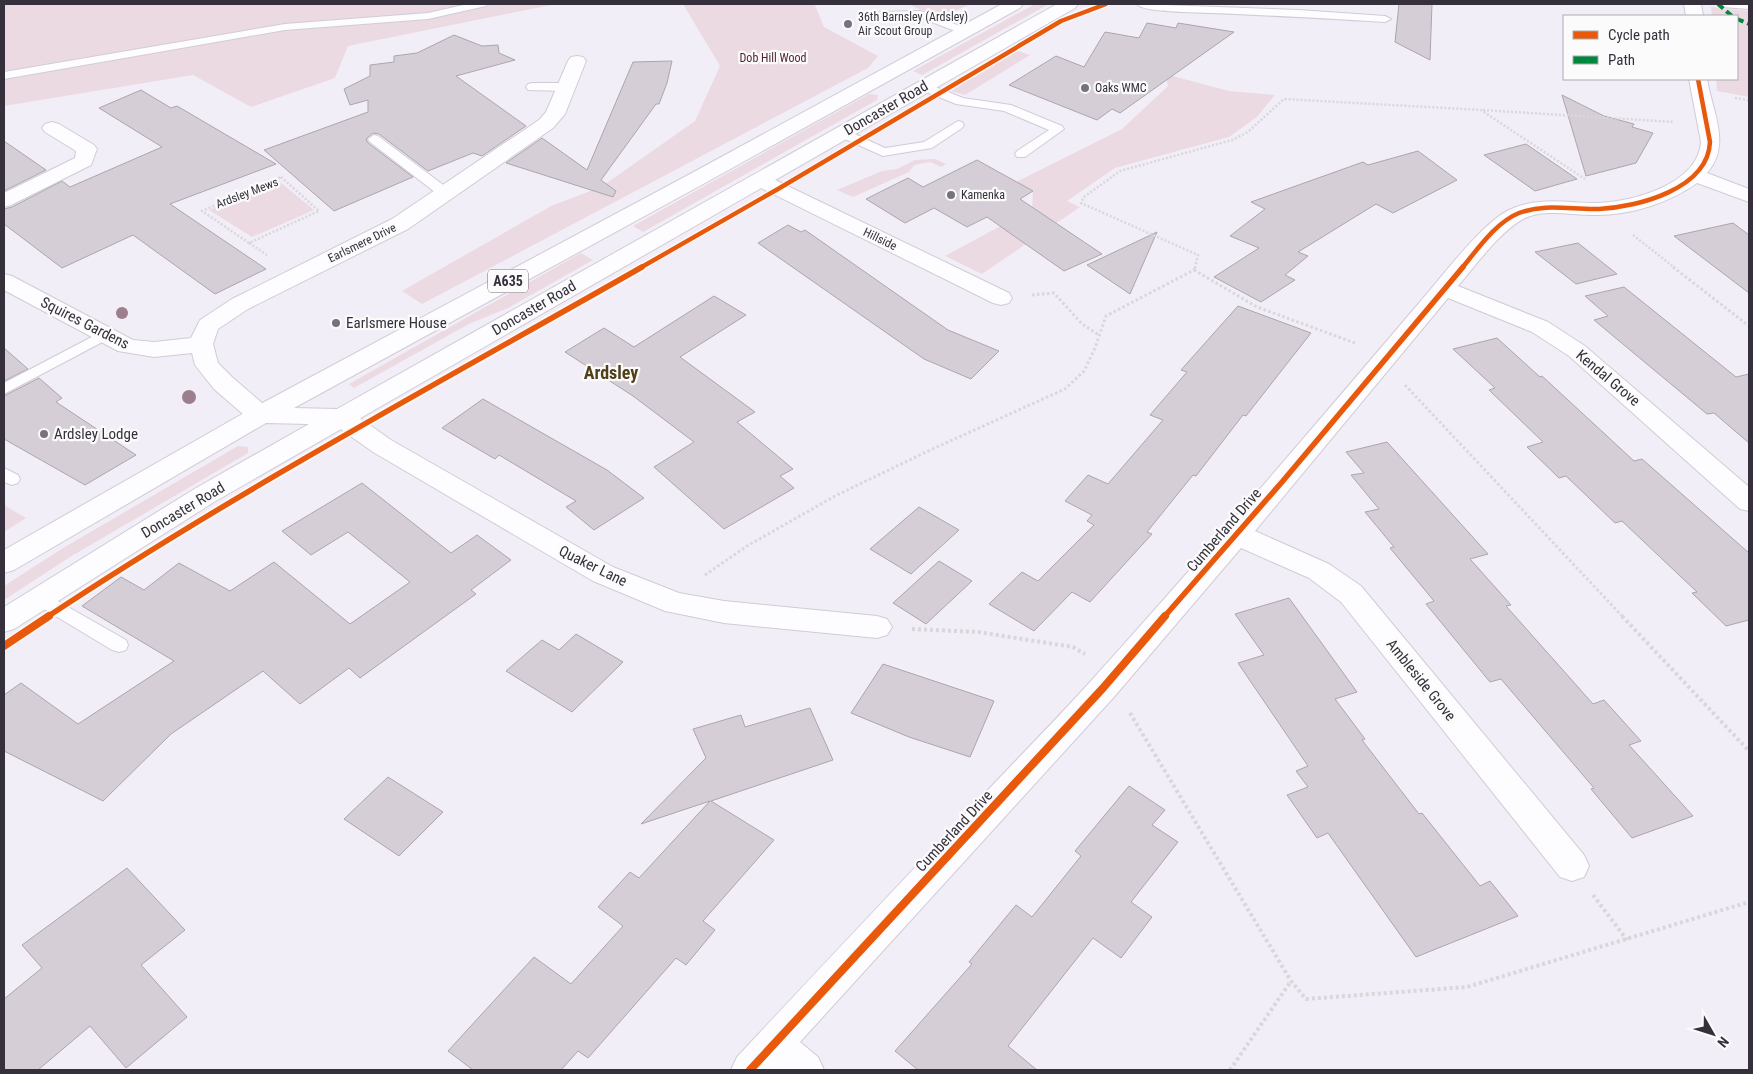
<svg xmlns="http://www.w3.org/2000/svg" width="1753" height="1074" viewBox="0 0 1753 1074" font-family="'Roboto Condensed',sans-serif">
  <rect width="100%" height="100%" fill="#f2eef8"/>
  <g fill="#ecdae3">
    <path d="M 4,4 L 556,4 L 348,46 L 335,78 L 251,107 L 193,75 L 4,106 Z"/>
    <path d="M 683,4 L 817,4 L 815,5 L 824,27 L 878,56 L 868,68 L 422,304 L 402,291 L 551,206 L 601,187 L 695,121 L 720,66 Z"/>
    <path d="M 908,4 L 970,4 L 940,18 Z"/>
    <path d="M 1035,4 L 1049,4 L 922,75 L 913,71 Z"/>
    <path d="M 1711,7 L 1749,11 L 1749,97 L 1717,91 L 1716,79 L 1737,79 L 1737,16 L 1712,16 Z"/>
    <path d="M 1018,51 L 1030,55 L 965,95 L 951,91 Z"/>
    <path d="M 1165,74 L 1229,91 L 1275,95 L 1257,117 L 1229,137 L 1115,168 L 1067,201 L 1080,207 L 982,274 L 945,256 L 1032,209 L 1033,191 L 1016,182 L 1122,129 L 1168,86 Z"/>
    <path d="M 869,94 L 878,95 L 877,100 L 643,232 L 633,226 Z"/>
    <path d="M 935,159 L 946,164 L 941,167 L 930,162 L 914,165 L 909,172 L 853,197 L 837,190 L 882,171 L 897,169 L 915,160 Z"/>
    <path d="M 279,181 L 314,210 L 252,237 L 209,210 Z"/>
    <path d="M 581,253 L 593,260 L 508,308 L 469,324 L 354,388 L 349,384 Z"/>
    <path d="M 238,446 L 248,447 L 248,453 L 70,557 L 4,600 L 4,586 L 63,548 Z"/>
    <path d="M 4,505 L 26,518 L 4,532 Z"/>
  </g>
  <g fill="#d5ced7" stroke="#aca5ae">
    <path d="M 1399,4 L 1432,4 L 1430,60 L 1395,42 Z"/>
    <path d="M 1147,23 L 1176,28 L 1178,23 L 1234,32 L 1120,113 L 1112,109 L 1097,120 L 1009,85 L 1056,56 L 1084,67 L 1105,32 L 1139,38 Z"/>
    <path d="M 454,35 L 482,46 L 498,45 L 499,53 L 515,60 L 456,76 L 526,126 L 482,156 L 473,153 L 428,171 L 379,134 L 373,133 L 366,139 L 368,143 L 413,177 L 334,211 L 264,150 L 368,112 L 368,100 L 350,105 L 344,89 L 370,76 L 370,65 L 394,62 L 394,56 L 417,53 Z"/>
    <path d="M 672,61 L 667,83 L 659,104 L 656,104 L 601,180 L 616,191 L 613,197 L 506,163 L 542,138 L 587,170 L 633,62 Z"/>
    <path d="M 141,90 L 171,108 L 177,106 L 276,164 L 170,204 L 266,269 L 215,294 L 133,235 L 62,268 L 4,224 L 4,209 L 12,207 L 62,181 L 70,187 L 162,147 L 99,108 Z"/>
    <path d="M 1562,95 L 1604,116 L 1634,124 L 1632,127 L 1653,133 L 1636,163 L 1586,176 Z"/>
    <path d="M 4,141 L 46,170 L 4,191 Z"/>
    <path d="M 1526,144 L 1577,179 L 1535,191 L 1484,155 Z"/>
    <path d="M 1418,151 L 1457,180 L 1393,213 L 1376,204 L 1298,252 L 1308,256 L 1285,275 L 1295,280 L 1261,302 L 1214,277 L 1259,248 L 1230,236 L 1265,209 L 1251,202 L 1363,162 L 1368,165 Z"/>
    <path d="M 977,160 L 1033,191 L 1020,199 L 1102,254 L 1064,271 L 987,217 L 967,227 L 934,208 L 905,223 L 866,199 L 908,178 L 923,187 Z"/>
    <path d="M 1733,223 L 1749,235 L 1749,293 L 1674,236 Z"/>
    <path d="M 788,225 L 801,232 L 805,230 L 948,330 L 999,351 L 971,379 L 924,359 L 758,243 Z"/>
    <path d="M 1157,232 L 1130,294 L 1087,265 Z"/>
    <path d="M 1578,243 L 1617,274 L 1576,284 L 1535,252 Z"/>
    <path d="M 1624,287 L 1736,377 L 1749,374 L 1749,443 L 1714,413 L 1707,414 L 1594,320 L 1608,316 L 1585,296 Z"/>
    <path d="M 714,296 L 746,315 L 680,357 L 755,412 L 737,422 L 793,469 L 780,476 L 794,488 L 724,529 L 654,467 L 694,442 L 633,396 L 565,352 L 604,328 L 634,347 Z"/>
    <path d="M 1238,306 L 1311,333 L 1246,416 L 1243,415 L 1196,476 L 1193,475 L 1147,532 L 1152,534 L 1090,602 L 1072,592 L 1034,631 L 989,604 L 1022,572 L 1038,581 L 1094,525 L 1087,521 L 1092,515 L 1065,501 L 1088,475 L 1108,484 L 1163,420 L 1150,415 L 1187,372 L 1181,370 Z"/>
    <path d="M 1497,338 L 1540,377 L 1542,376 L 1634,461 L 1642,459 L 1749,553 L 1749,620 L 1726,626 L 1692,593 L 1697,592 L 1622,521 L 1615,523 L 1566,476 L 1559,478 L 1527,447 L 1543,442 L 1489,390 L 1495,388 L 1453,349 Z"/>
    <path d="M 4,348 L 28,369 L 4,381 Z"/>
    <path d="M 39,378 L 62,398 L 56,402 L 136,455 L 85,485 L 4,439 L 4,396 Z"/>
    <path d="M 483,399 L 607,470 L 644,498 L 594,530 L 566,507 L 576,501 L 499,455 L 495,459 L 442,428 Z"/>
    <path d="M 1387,442 L 1488,554 L 1470,559 L 1511,605 L 1506,606 L 1593,704 L 1604,700 L 1641,741 L 1629,745 L 1693,816 L 1632,838 L 1591,789 L 1594,788 L 1501,679 L 1490,682 L 1426,604 L 1434,601 L 1390,548 L 1394,547 L 1365,512 L 1379,509 L 1351,475 L 1364,473 L 1346,452 Z"/>
    <path d="M 362,483 L 451,553 L 477,535 L 511,560 L 471,590 L 476,594 L 360,678 L 349,668 L 300,704 L 263,671 L 171,734 L 103,801 L 4,751 L 4,695 L 21,683 L 78,724 L 174,661 L 82,606 L 121,577 L 144,590 L 179,563 L 230,591 L 274,562 L 350,624 L 410,582 L 348,532 L 311,555 L 282,531 Z"/>
    <path d="M 919,507 L 959,530 L 911,574 L 870,549 Z"/>
    <path d="M 939,561 L 972,581 L 926,624 L 893,603 Z"/>
    <path d="M 1289,598 L 1357,692 L 1335,699 L 1365,739 L 1362,740 L 1419,814 L 1422,813 L 1480,886 L 1490,881 L 1518,916 L 1416,957 L 1328,833 L 1317,838 L 1287,795 L 1308,787 L 1296,771 L 1308,766 L 1238,663 L 1264,655 L 1235,614 Z"/>
    <path d="M 576,634 L 623,662 L 572,712 L 506,671 L 542,640 L 559,650 Z"/>
    <path d="M 883,664 L 994,701 L 970,757 L 909,737 L 851,713 Z"/>
    <path d="M 810,708 L 833,760 L 711,801 L 774,840 L 703,921 L 715,930 L 686,965 L 676,958 L 588,1058 L 578,1051 L 561,1070 L 473,1070 L 448,1051 L 534,957 L 571,984 L 623,926 L 598,907 L 630,872 L 639,878 L 710,801 L 641,824 L 706,758 L 693,729 L 741,715 L 745,727 Z"/>
    <path d="M 388,777 L 443,812 L 399,856 L 344,819 Z"/>
    <path d="M 1129,786 L 1165,810 L 1152,825 L 1178,842 L 1131,902 L 1152,917 L 1121,958 L 1093,938 L 1008,1046 L 1037,1070 L 918,1070 L 895,1051 L 972,964 L 969,962 L 1016,905 L 1032,917 L 1081,856 L 1075,851 Z"/>
    <path d="M 127,868 L 185,930 L 141,965 L 187,1017 L 126,1068 L 90,1026 L 38,1070 L 4,1070 L 4,999 L 42,968 L 22,945 Z"/>
  </g>
  <g fill="none" stroke-linecap="round" stroke-linejoin="round">
    <defs>
      <g id="lane">
        <path d="M 468,4 L 487,4 L 486,6 L 428,19 L 285,30 L 4,79 L 4,72 L 285,24 L 428,13 Z"/>
        <path d="M 1137,4 L 1299,10 L 1385,16 L 1391,19 L 1385,22 C 1317,18 1249,14 1181,12 C 1171,11 1142,11 1137,4 Z"/>
        <path d="M 1717,4 L 1749,4 L 1749,9 L 1722,7 Z"/>
        <path d="M 920,11 L 968,29 L 970,31 L 968,33 L 960,33 L 919,17 L 880,18 L 875,15 L 880,12 Z"/>
        <path d="M 923,82 L 963,98 L 1011,105 L 1062,126 L 1064,129 L 1025,157 L 1017,157 L 1015,154 L 1017,151 L 1049,130 L 1004,111 L 956,104 L 919,89 L 917,86 L 919,83 Z"/>
        <path d="M 532,83 L 566,83 L 572,87 L 566,91 L 528,90 L 526,87 L 528,84 Z"/>
        <path d="M 958,121 L 962,122 L 964,125 L 962,128 L 932,148 L 883,156 L 838,136 L 836,133 L 838,130 L 846,130 L 885,148 L 924,142 Z"/>
        <path d="M 374,135 L 378,136 L 450,190 L 452,193 L 450,196 L 440,196 L 370,142 L 368,139 Z"/>
        <path d="M 105,330 L 110,332 L 112,335 L 110,338 L 4,394 L 4,383 Z"/>
        <path d="M 4,468 L 18,475 L 20,479 L 18,483 L 12,485 L 4,482 Z"/>
        <path d="M 40,591 L 126,640 L 128,645 L 126,650 L 119,652 L 112,650 L 34,603 L 31,598 L 34,593 Z"/>
      </g>
      <g id="street">
        <path d="M 1684,4 L 1701,4 L 1703,16 L 1686,16 Z"/>
        <path d="M 577,56 L 583,57 L 586,61 L 565,114 L 553,128 L 408,229 L 248,309 L 218,329 L 213,344 L 218,363 L 232,377 L 269,409 L 273,415 L 269,421 L 260,423 L 251,421 L 214,389 L 195,365 L 192,353 L 154,357 L 118,351 L 4,290 L 4,274 L 12,276 L 133,340 L 154,342 L 191,338 L 200,320 L 232,299 L 392,219 L 539,120 L 546,112 L 568,61 L 571,57 Z"/>
        <path d="M 1689,79 L 1707,79 C 1712,111 1732,145 1707,173 L 1749,189 L 1749,202 L 1697,183 C 1669,203 1631,215 1597,215 C 1574,216 1546,208 1525,218 C 1501,230 1476,265 1458,286 L 1548,322 L 1585,346 L 1749,487 L 1749,511 L 1740,509 L 1569,356 L 1532,332 L 1448,298 L 1255,531 L 1329,564 L 1361,586 L 1584,855 L 1589,866 L 1584,877 L 1572,881 L 1560,877 L 1341,602 L 1309,578 L 1241,548 L 1114,697 L 800,1042 L 818,1057 L 824,1070 L 731,1070 L 737,1057 C 815,973 894,890 972,807 C 1011,765 1052,724 1090,682 C 1202,558 1310,431 1419,303 C 1440,279 1482,223 1509,210 C 1537,196 1568,203 1597,203 C 1633,202 1698,184 1701,142 Z"/>
        <path d="M 52,122 L 59,124 L 94,145 L 97,149 L 91,165 L 11,205 L 4,207 L 4,193 L 75,158 L 76,151 L 45,132 L 42,128 L 45,124 Z"/>
        <path d="M 760,174 L 767,176 L 1009,293 L 1012,298 L 1009,303 L 1001,305 L 993,303 L 753,184 L 750,180 L 753,176 Z"/>
        <path d="M 341,409 L 350,411 L 391,440 L 613,567 L 679,593 L 724,601 L 877,616 L 887,619 L 892,627 L 887,635 L 877,638 L 724,623 L 665,611 L 593,581 L 373,452 L 332,423 L 328,417 L 332,411 Z"/>
      </g>
      <path id="highway" d="M 1002,4 L 1023,4 L 1020,8 L 705,183 L 294,408 L 337,409 L 1057,4 L 1078,4 L 1075,8 L 214,502 L 14,629 L 4,632 L 4,607 L 196,488 L 309,424 L 266,423 L 14,570 L 4,573 L 4,550 L 251,409 L 690,174 Z"/>
    </defs>
    <use href="#lane" stroke="#d0ccd6" stroke-width="2"/>
    <use href="#street" stroke="#d0ccd6" stroke-width="2"/>
    <use href="#highway" stroke="#d0ccd6" stroke-width="2"/>
    <g stroke="#d8d7da" stroke-width="2.5" stroke-dasharray="2 2" stroke-linecap="butt">
      <path d="M 1735,98 L 1749,100"/>
      <path d="M 1483,110 L 1674,122"/>
      <path d="M 281,177 L 319,211 L 249,243 L 202,211 Z"/>
      <path d="M 1633,235 L 1675,268"/>
      <path d="M 249,243 L 267,255"/>
      <path d="M 1195,268 L 1198,255 L 1081,203 L 1084,197 L 1120,171 L 1232,140 L 1248,132 L 1284,99 L 1481,110 L 1585,179"/>
    </g>
    <g stroke="#d8d7da" stroke-width="3" stroke-dasharray="2.5 2.5" stroke-linecap="butt">
      <path d="M 1673,267 L 1749,326"/>
      <path d="M 1194,270 L 1257,307 L 1355,343"/>
      <path d="M 1032,295 L 1054,293 L 1082,324 L 1099,335"/>
      <path d="M 1405,385 L 1623,617"/>
      <path d="M 705,575 L 747,546 L 835,496 L 926,452 L 1065,389 L 1084,371 L 1095,348 L 1106,316 L 1194,270 L 1195,267"/>
    </g>
    <g stroke="#d8d7da" stroke-width="4" stroke-dasharray="3 3" stroke-linecap="butt">
      <path d="M 1622,616 L 1749,751"/>
      <path d="M 912,629 L 978,632 L 1073,647 L 1085,654"/>
      <path d="M 1130,713 L 1291,981 L 1306,999 L 1467,987 L 1749,902"/>
      <path d="M 1593,895 L 1627,940"/>
      <path d="M 1230,1070 L 1291,981"/>
    </g>
    <use href="#lane" fill="#fdfcfe" fill-rule="evenodd"/>
    <use href="#street" fill="#fdfcfe" fill-rule="evenodd"/>
    <use href="#highway" fill="#fdfcfe" fill-rule="evenodd"/>
    <g stroke="#00873e" stroke-width="4" stroke-dasharray="7 4" stroke-linecap="butt">
      <path d="M 1718,4 L 1732,16"/>
      <path d="M 1737,19 L 1749,24"/>
    </g>
    <defs>
      <g id="cycleway-far2">
        <path d="M 640,268 L 778,189 L 1061,21 L 1106,4"/>
        <path d="M 1462,268 C 1477,250 1496,222 1519,213 C 1545,203 1572,210 1599,209 C 1638,207 1708,189 1710,142 L 1698,79"/>
      </g>
      <g id="cycleway-far1">
        <path d="M 47,617 C 239,490 442,381 642,267"/>
        <path d="M 1164,617 L 1282,482 L 1463,267"/>
      </g>
      <g id="cycleway">
        <path d="M 4,646 L 49,616"/>
        <path d="M 750,1070 L 1103,688 L 1165,616"/>
      </g>
    </defs>
    <use href="#cycleway-far2" stroke="#fbfbfb" stroke-width="7"/>
    <use href="#cycleway-far1" stroke="#fbfbfb" stroke-width="9"/>
    <use href="#cycleway" stroke="#fbfbfb" stroke-width="11"/>
    <use href="#cycleway-far2" stroke="#e8590c" stroke-width="4.5"/>
    <use href="#cycleway-far1" stroke="#e8590c" stroke-width="5.5"/>
    <use href="#cycleway" stroke="#e8590c" stroke-width="8"/>
  </g>
  <g fill="#9c7e8c">
    <circle cx="122" cy="313" r="6"/>
    <circle cx="189" cy="397" r="7"/>
  </g>
  <g fill="#77727e" stroke="#fbfbfb" stroke-width="2">
    <circle cx="848" cy="24" r="5"/>
    <circle cx="1085" cy="88" r="5"/>
    <circle cx="951" cy="195" r="5"/>
    <circle cx="336" cy="323" r="5"/>
    <circle cx="44" cy="434" r="5"/>
  </g>
  <g text-anchor="middle" stroke-width="4.5" stroke-linejoin="round" paint-order="stroke">
    <g font-size="12" fill="#35303c" stroke="#fbfbfb" text-anchor="start">
      <text x="858" y="21">36th Barnsley (Ardsley)<tspan x="858" dy="14">Air Scout Group</tspan></text>
      <text x="1095" y="92">Oaks WMC</text>
      <text x="961" y="199">Kamenka</text>
    </g>
    <g font-size="12" fill="#552234" stroke="#fbfbfb">
      <text x="773" y="62">Dob Hill Wood</text>
    </g>
    <g font-size="12" fill="#35303c" stroke="#fbfbfb">
      <text transform="translate(247 193) rotate(-21)" y="4">Ardsley Mews</text>
      <text transform="translate(880 239) rotate(26)" y="4">Hillside</text>
      <text transform="translate(362 243) rotate(-26)" y="4">Earlsmere Drive</text>
    </g>
    <rect fill="#fbfbfb" stroke="#706d75" stroke-width="1" x="488" y="269.5" width="40" height="23" rx="4"/>
    <g font-size="14" font-weight="bold" fill="#35303c">
      <text x="508" y="286">A635</text>
    </g>
    <g font-size="15" fill="#35303c" stroke="#fbfbfb">
      <text transform="translate(886 108) rotate(-30)" y="5">Doncaster Road</text>
      <text transform="translate(534 308) rotate(-30)" y="5">Doncaster Road</text>
      <text transform="translate(85 323) rotate(27)" y="5">Squires Gardens</text>
      <text transform="translate(1608 378) rotate(40)" y="5">Kendal Grove</text>
      <text transform="translate(183 510) rotate(-31)" y="5">Doncaster Road</text>
      <text transform="translate(1224 530) rotate(-49)" y="5">Cumberland Drive</text>
      <text transform="translate(593 566) rotate(26)" y="5">Quaker Lane</text>
      <text transform="translate(1421 680) rotate(51)" y="5">Ambleside Grove</text>
      <text transform="translate(954 831) rotate(-47)" y="5">Cumberland Drive</text>
    </g>
    <g font-size="15" fill="#35303c" stroke="#fbfbfb" text-anchor="start">
      <text x="346" y="328">Earlsmere House</text>
      <text x="54" y="439">Ardsley Lodge</text>
    </g>
    <g font-size="18" font-weight="bold" fill="#503f18" stroke="#fbfbfb">
      <text x="611" y="379">Ardsley</text>
    </g>
  </g>
  <rect width="1753" height="1074" fill="none" stroke="#35303c" stroke-width="10"/>
  <rect x="1563" y="15" width="175" height="65" fill="#fbfbfb" stroke="#acaaaf"/>
  <rect x="1573" y="31" width="25" height="8" fill="#e8590c" stroke="#acaaaf"/>
  <text x="1608" y="40" font-size="15" fill="#35303c">Cycle path</text>
  <rect x="1573" y="56" width="25" height="8" fill="#00873e" stroke="#acaaaf"/>
  <text x="1608" y="65" font-size="15" fill="#35303c">Path</text>
  <g transform="translate(1713 1034) rotate(129)" stroke="#fbfbfb" stroke-width="4" paint-order="stroke">
  <path d="M0-4L9 19L0 12L-9 19Z" fill="#35303c"/>
  <text y="-8" font-size="14" font-weight="bold" text-anchor="middle" fill="#35303c">N</text>
  </g>
</svg>
